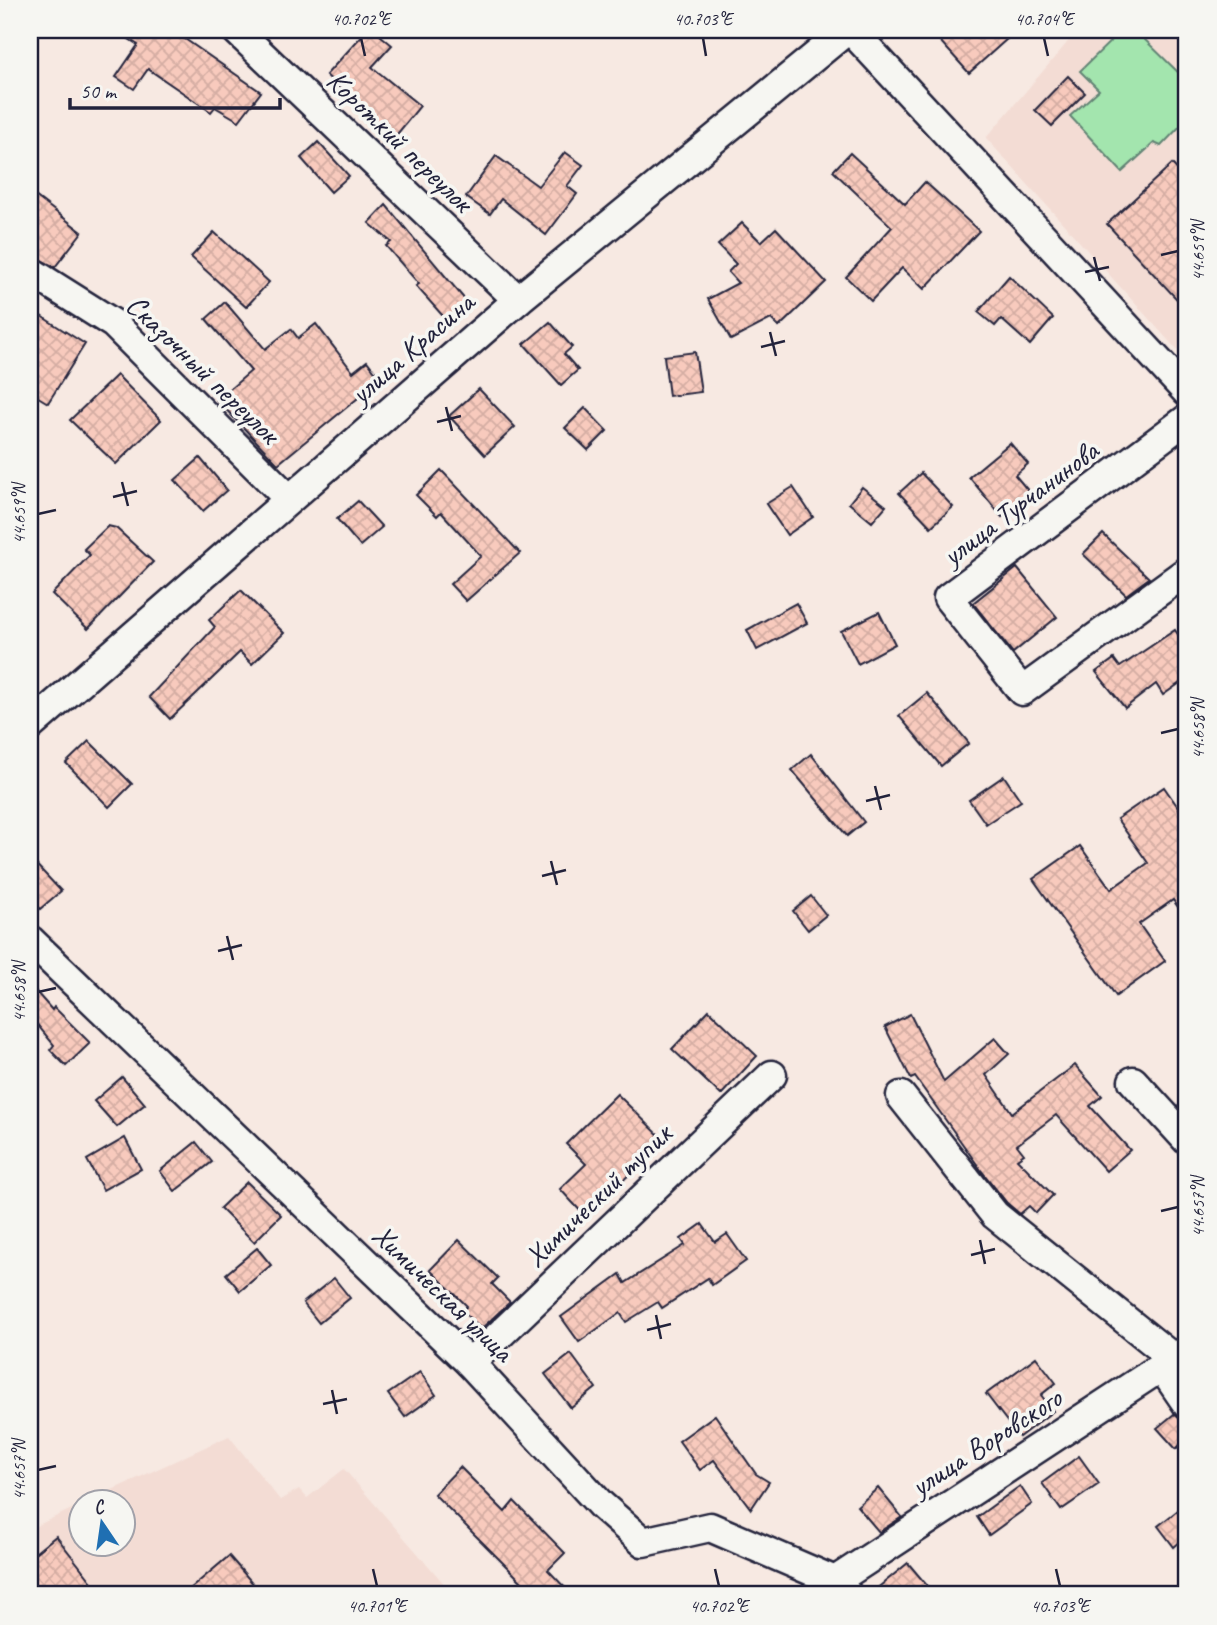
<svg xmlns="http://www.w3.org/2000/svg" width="1217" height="1625" viewBox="0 0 1217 1625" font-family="Caveat,sans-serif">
  <defs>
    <pattern id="building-cross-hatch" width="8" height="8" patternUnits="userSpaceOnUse" patternTransform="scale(1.75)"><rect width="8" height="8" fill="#f8cabd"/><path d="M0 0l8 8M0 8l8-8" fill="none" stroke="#d4ada3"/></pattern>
  </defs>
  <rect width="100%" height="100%" fill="#f7e9e2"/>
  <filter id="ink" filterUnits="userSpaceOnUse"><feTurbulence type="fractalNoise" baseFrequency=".0143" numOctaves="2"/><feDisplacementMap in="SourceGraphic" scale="14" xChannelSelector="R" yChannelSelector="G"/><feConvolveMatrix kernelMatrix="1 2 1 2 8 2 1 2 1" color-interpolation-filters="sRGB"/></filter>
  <g filter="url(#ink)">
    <g fill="#f3dcd4">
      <path d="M 1078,30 L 1187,30 L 1187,361 L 986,138 Z"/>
      <path d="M 229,1436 L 280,1500 L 299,1489 L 307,1498 L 344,1469 L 454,1595 L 30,1595 L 30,1529 L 80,1505 L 80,1544 L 122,1544 L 122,1502 L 86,1502 Z"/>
    </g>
    <path fill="#a3e5ae" stroke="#628474" stroke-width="2" d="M 1122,30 L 1135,30 L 1187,81 L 1187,119 L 1161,146 L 1154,143 L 1122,172 L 1070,116 L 1099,90 L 1080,71 Z"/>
    <g fill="url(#building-cross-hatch)" stroke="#22223b" stroke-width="2">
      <path d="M 115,30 L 172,30 L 261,92 L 239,121 L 215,107 L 211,112 L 148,69 L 134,89 L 116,77 L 138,45 Z"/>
      <path d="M 367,30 L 374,30 L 392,45 L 372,67 L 420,106 L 394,138 L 326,75 Z"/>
      <path d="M 930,30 L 1017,30 L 969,73 Z"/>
      <path d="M 1068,76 L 1085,93 L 1052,126 L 1035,110 Z"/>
      <path d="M 318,142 L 349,176 L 331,192 L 301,158 Z"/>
      <path d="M 565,152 L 583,165 L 567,186 L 577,194 L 546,235 L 501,199 L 490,214 L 466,197 L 496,156 L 538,186 Z"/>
      <path d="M 850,153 L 905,204 L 925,182 L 979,231 L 924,289 L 902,268 L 871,301 L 846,277 L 892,227 L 833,171 Z"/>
      <path d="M 1172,164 L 1187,180 L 1187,310 L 1107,224 Z"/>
      <path d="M 30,192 L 82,232 L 55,267 L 30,255 Z"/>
      <path d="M 386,205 L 471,307 L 451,325 L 416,286 L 419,284 L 386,246 L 391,242 L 369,223 Z"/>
      <path d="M 742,223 L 761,242 L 776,228 L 826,282 L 779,327 L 771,319 L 731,340 L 708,299 L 738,283 L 728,272 L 736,264 L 718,245 Z"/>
      <path d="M 214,232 L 269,282 L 246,307 L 191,257 Z"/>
      <path d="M 1009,276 L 1053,318 L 1030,345 L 1001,319 L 995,326 L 978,312 Z"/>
      <path d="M 225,302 L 265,349 L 291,329 L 298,338 L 316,324 L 353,372 L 367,361 L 381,379 L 278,464 L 217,400 L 251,371 L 206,319 Z"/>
      <path d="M 30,309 L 85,344 L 48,403 L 30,392 Z"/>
      <path d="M 550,322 L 572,347 L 564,354 L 578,370 L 561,385 L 524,344 Z"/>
      <path d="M 695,352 L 701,392 L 669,396 L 664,356 Z"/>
      <path d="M 117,375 L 161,420 L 116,464 L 70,420 Z"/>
      <path d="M 479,389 L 515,427 L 485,455 L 449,416 Z"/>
      <path d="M 585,408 L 607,431 L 588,450 L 565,428 Z"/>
      <path d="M 1010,443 L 1028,464 L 1015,475 L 1030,493 L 1002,517 L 969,477 Z"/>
      <path d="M 200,458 L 227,490 L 203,511 L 175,480 Z"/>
      <path d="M 441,470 L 520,553 L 466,601 L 450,584 L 481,556 L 441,512 L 437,516 L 416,495 Z"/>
      <path d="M 921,473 L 953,507 L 931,527 L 899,493 Z"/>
      <path d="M 793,487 L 813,517 L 787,535 L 766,504 Z"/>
      <path d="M 862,487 L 886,506 L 872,522 L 849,503 Z"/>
      <path d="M 358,501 L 382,527 L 360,546 L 337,519 Z"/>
      <path d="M 108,526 L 116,528 L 153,562 L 88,629 L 52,594 L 90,555 L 84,549 Z"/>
      <path d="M 1103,534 L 1149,578 L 1126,595 L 1083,554 Z"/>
      <path d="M 1017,568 L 1057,617 L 1013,653 L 973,603 Z"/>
      <path d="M 241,590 L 284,633 L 252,664 L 240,652 L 170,719 L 149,697 L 215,627 L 209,620 Z"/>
      <path d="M 796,603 L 807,623 L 757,650 L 747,630 Z"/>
      <path d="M 879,612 L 895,644 L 858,664 L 841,631 Z"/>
      <path d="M 1175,630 L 1187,648 L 1187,678 L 1163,695 L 1156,684 L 1125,708 L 1096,672 L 1114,659 L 1120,667 Z"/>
      <path d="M 927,693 L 969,743 L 941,766 L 899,716 Z"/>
      <path d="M 89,741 L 132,784 L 109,807 L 66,763 Z"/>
      <path d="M 811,754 L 864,822 L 847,836 L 792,770 Z"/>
      <path d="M 1004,776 L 1021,801 L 986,824 L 969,800 Z"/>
      <path d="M 1164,787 L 1187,820 L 1187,920 L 1173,900 L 1139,924 L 1165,961 L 1116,996 L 1033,879 L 1080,846 L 1111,889 L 1148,863 L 1117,819 Z"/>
      <path d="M 30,858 L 61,891 L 40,909 L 30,898 Z"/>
      <path d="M 811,896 L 826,915 L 808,930 L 793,911 Z"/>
      <path d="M 30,985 L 52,1010 L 54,1007 L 90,1043 L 66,1066 L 50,1050 L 54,1045 L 30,1016 Z"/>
      <path d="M 709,1010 L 757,1056 L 721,1095 L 672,1049 Z"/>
      <path d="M 910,1014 L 944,1082 L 995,1038 L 1009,1054 L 986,1075 L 1012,1113 L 1075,1065 L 1102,1096 L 1090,1106 L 1130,1150 L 1106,1171 L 1056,1115 L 1017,1145 L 1024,1154 L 1017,1159 L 1053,1195 L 1036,1213 L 1029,1206 L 1020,1214 L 1007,1203 L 981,1170 L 915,1077 L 911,1079 L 885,1027 Z"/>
      <path d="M 122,1077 L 145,1104 L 117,1127 L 94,1101 Z"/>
      <path d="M 617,1094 L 665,1141 L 585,1216 L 560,1189 L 586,1164 L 566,1144 Z"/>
      <path d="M 125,1138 L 141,1169 L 103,1190 L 87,1160 Z"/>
      <path d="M 196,1142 L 212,1162 L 175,1191 L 160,1171 Z"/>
      <path d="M 247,1182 L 281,1215 L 254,1242 L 220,1208 Z"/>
      <path d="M 702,1224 L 715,1242 L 727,1234 L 746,1261 L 712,1285 L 708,1278 L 662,1308 L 658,1302 L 626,1322 L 620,1313 L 579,1342 L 561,1317 L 620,1274 L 625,1283 L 685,1245 L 681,1239 Z"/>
      <path d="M 459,1240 L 498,1278 L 492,1284 L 510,1302 L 481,1329 L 462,1311 L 467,1306 L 430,1270 Z"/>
      <path d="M 257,1248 L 271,1265 L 240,1291 L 226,1274 Z"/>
      <path d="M 334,1278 L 350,1298 L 319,1323 L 303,1303 Z"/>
      <path d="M 571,1354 L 596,1388 L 571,1408 L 545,1374 Z"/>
      <path d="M 1036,1357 L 1056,1383 L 1041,1395 L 1053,1411 L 1019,1437 L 986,1394 Z"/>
      <path d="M 420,1372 L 436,1395 L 405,1417 L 388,1394 Z"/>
      <path d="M 1174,1414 L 1187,1425 L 1187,1438 L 1176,1449 L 1157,1428 Z"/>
      <path d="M 715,1415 L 756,1474 L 769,1482 L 751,1509 L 714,1460 L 700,1470 L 679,1441 Z"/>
      <path d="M 1079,1456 L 1099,1484 L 1061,1510 L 1042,1483 Z"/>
      <path d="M 460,1467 L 505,1512 L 514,1501 L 565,1553 L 548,1570 L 572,1595 L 538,1595 L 530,1586 L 528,1588 L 434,1494 Z"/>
      <path d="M 1020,1486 L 1032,1504 L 989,1535 L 977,1517 Z"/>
      <path d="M 878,1488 L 902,1517 L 879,1532 L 857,1506 Z"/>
      <path d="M 1187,1503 L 1187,1536 L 1174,1547 L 1158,1526 Z"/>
      <path d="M 56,1536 L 102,1595 L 30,1595 L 30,1557 Z"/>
      <path d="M 229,1556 L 263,1595 L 183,1595 Z"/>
      <path d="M 908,1563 L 935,1595 L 869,1595 Z"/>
    </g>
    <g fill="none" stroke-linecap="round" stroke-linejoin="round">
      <defs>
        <g id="minor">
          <path d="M 236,30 L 518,300"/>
          <path d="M 851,30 L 1187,392"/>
          <path d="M 30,271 L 114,324 L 289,499"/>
          <path d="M 1187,419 L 948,598 L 1022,691 L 1187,571"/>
          <path d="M 30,726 L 518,300 L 847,30"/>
          <path d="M 30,940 L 470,1363 L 601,1505 L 643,1542 L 710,1527 L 835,1581 L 848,1595"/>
          <path d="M 1133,1081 L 1187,1140"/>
          <path d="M 901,1096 L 995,1215 L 1173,1358"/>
          <path d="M 470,1363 L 772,1075"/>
          <path d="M 1161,1366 L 1187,1404"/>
          <path d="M 835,1581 L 1187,1350"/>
        </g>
      </defs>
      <use href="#minor" stroke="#22223b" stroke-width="33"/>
      <use href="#minor" stroke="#f6f6f2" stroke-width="28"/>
    </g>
  </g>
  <path fill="none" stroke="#22223b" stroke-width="2.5" d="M 361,38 L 365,56M 703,38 L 706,56M 1044,38 L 1048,56M 1161,255 L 1178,251M 1094,257 L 1100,281M 1085,272 L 1109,267M 770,332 L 776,356M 761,347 L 785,341M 446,407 L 452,431M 437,422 L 461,416M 122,482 L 128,506M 113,497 L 137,491M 38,514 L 56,510M 1161,733 L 1178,729M 875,786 L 881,810M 866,801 L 890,795M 551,861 L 557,885M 542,876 L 566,870M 227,936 L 233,960M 218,951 L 242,945M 38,992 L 56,988M 1161,1211 L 1178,1207M 980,1240 L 985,1264M 971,1255 L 995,1249M 656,1315 L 661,1339M 647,1330 L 671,1324M 332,1390 L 337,1414M 323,1404 L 347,1399M 38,1470 L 56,1466M 373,1569 L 377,1586M 715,1569 L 719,1586M 1056,1569 L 1060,1586"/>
  <g text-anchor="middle" stroke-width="7" stroke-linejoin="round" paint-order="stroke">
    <g font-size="30" fill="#22223b" stroke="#f6f6f2">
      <text transform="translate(400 141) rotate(44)" y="10">Короткий переулок</text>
      <text transform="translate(412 348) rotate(-41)" y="10">улица Красина</text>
      <text transform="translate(203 369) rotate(44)" y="10">Сказочный переулок</text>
      <text transform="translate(1020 503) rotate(-37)" y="10">улица Турчанинова</text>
      <text transform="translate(598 1195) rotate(-44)" y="10">Химический тупик</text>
      <text transform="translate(443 1293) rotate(44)" y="10">Химическая улица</text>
      <text transform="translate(986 1442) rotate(-33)" y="10">улица Воровского</text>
    </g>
  </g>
  <rect width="1217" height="1625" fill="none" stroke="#f6f6f2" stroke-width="77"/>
  <g transform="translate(102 1523) rotate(347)"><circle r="33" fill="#f6f6f2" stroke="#a1a1a9" stroke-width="2"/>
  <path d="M0-5L12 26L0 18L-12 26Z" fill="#1f6fb2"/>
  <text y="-10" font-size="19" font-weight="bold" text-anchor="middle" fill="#22223b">С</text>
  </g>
  <path d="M70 98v10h210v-10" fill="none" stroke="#22223b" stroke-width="3.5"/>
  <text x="80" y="98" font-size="21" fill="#22223b" stroke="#f6f6f2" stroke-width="5" paint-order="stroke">50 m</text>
  <rect x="38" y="38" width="1140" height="1548" fill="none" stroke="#22223b" stroke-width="2.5"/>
  <g font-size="18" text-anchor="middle" fill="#22223b">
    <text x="361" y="25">40.702°E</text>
    <text x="703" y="25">40.703°E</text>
    <text x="1044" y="25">40.704°E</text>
    <text transform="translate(1198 251) rotate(-90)" y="6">44.659°N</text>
    <text transform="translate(19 514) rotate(-90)" y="6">44.659°N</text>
    <text transform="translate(1198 729) rotate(-90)" y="6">44.658°N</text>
    <text transform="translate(19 992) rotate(-90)" y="6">44.658°N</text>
    <text transform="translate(1198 1207) rotate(-90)" y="6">44.657°N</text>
    <text transform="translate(19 1470) rotate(-90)" y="6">44.657°N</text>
    <text x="377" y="1612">40.701°E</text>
    <text x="719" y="1612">40.702°E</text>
    <text x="1060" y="1612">40.703°E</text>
  </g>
</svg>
